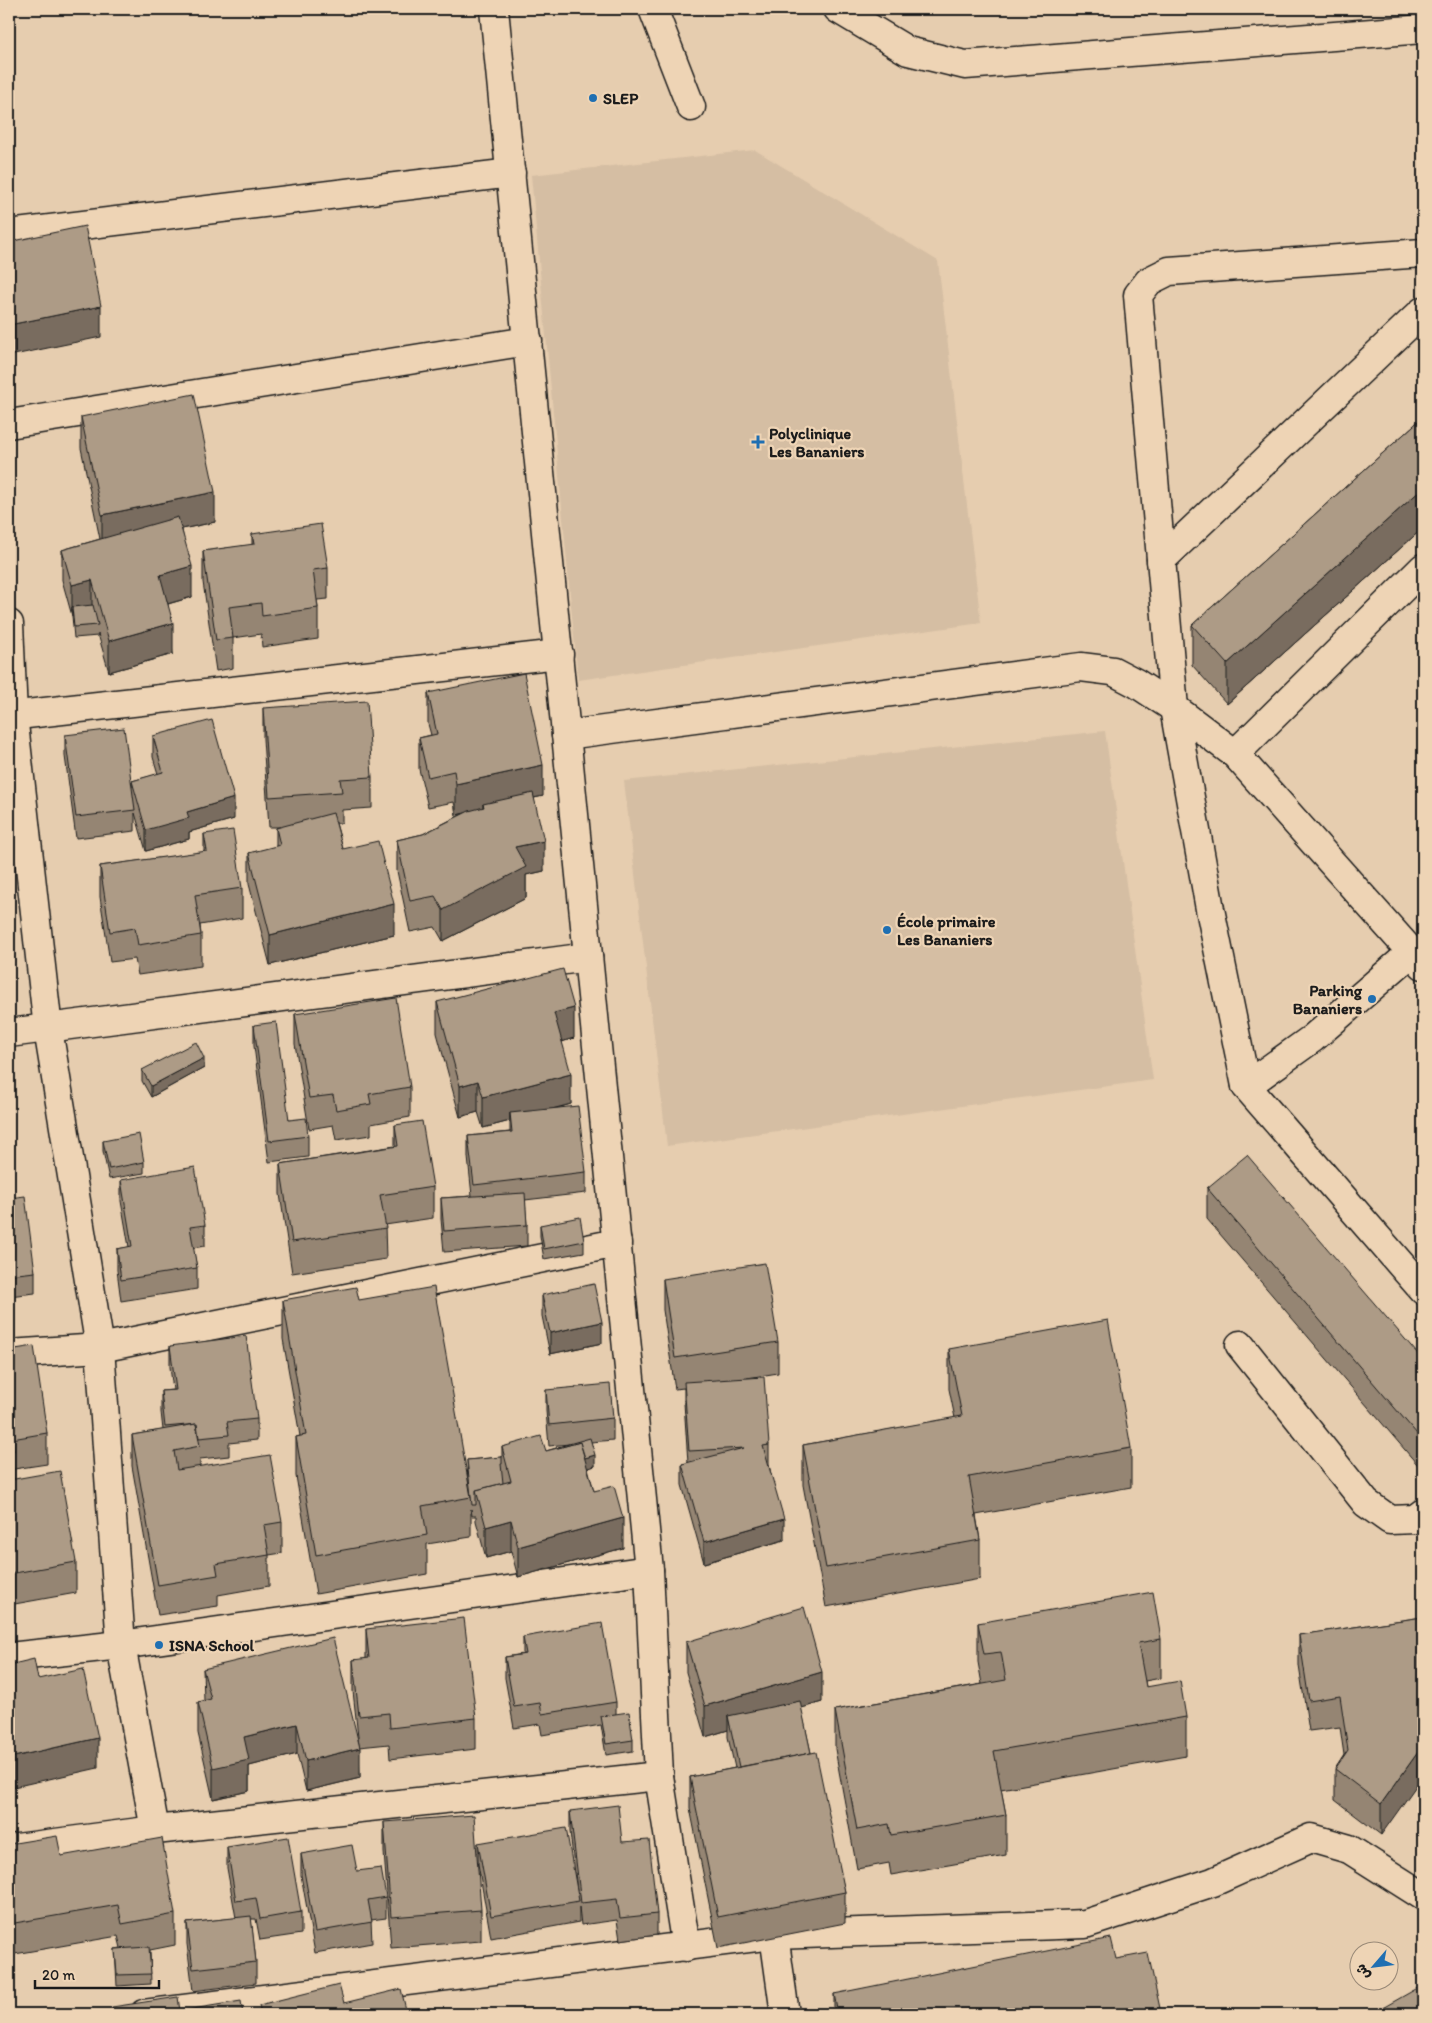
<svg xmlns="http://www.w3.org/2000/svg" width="1432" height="2023" viewBox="0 0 1432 2023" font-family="Itim,'Playpen Sans Arabic',sans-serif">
  <rect width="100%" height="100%" fill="#e6cdaf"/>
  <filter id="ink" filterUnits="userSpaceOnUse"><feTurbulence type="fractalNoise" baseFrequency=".02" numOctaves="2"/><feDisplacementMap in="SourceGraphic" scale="10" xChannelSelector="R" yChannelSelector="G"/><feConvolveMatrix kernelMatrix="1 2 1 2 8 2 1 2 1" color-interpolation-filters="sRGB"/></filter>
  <g filter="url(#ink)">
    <g fill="#d5bea3">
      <path d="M 755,150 L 938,261 L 981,623 L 578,680 L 531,175 Z"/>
      <path d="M 1105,731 L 1153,1080 L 667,1146 L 624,781 Z"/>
    </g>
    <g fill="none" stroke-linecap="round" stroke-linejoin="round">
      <defs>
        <g id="minor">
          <path d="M 494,9 L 649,1570 L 659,1776 L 686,1947"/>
          <path d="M 653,9 L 691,107"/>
          <path d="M 838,9 L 908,51 L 965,65 L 1423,29"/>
          <path d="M 9,234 L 511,173"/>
          <path d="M 9,424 L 528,341"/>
          <path d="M 1161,560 L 1423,311"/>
          <path d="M 9,624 L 13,715 L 48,1029 L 100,1348 L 121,1645 L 155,1830"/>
          <path d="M 9,716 L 559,654"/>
          <path d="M 566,735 L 1081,667 L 1113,671 L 1136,683 L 1174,708 L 1235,754 L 1423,965"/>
          <path d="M 1235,754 L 1423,568"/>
          <path d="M 1412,952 L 1313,1038 L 1246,1086 L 1423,1290"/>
          <path d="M 9,1033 L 588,957"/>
          <path d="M 1246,1086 L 1210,909 L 1174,708 L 1138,295 L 1149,281 L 1169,271 L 1423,253"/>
          <path d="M 1240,1345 L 1366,1503 L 1390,1520 L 1415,1519 L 1423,1513"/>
          <path d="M 9,1354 L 100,1348 L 617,1243"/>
          <path d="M 9,1657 L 121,1645 L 649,1570"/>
          <path d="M 9,1849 L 155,1830 L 659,1776"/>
          <path d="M 774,1935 L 785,2014"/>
          <path d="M 144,2014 L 774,1935 L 1085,1924 L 1213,1882 L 1311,1838 L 1349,1849 L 1423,1896"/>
        </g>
      </defs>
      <use href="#minor" stroke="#1c1c1c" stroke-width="31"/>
      <use href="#minor" stroke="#eed4b5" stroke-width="28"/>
    </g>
    <g fill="#958573" stroke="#1c1c1c">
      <path d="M 81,417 L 215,522 L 182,529 L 192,597 L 168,604 L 173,654 L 109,672 L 98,634 L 98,636 L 74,638 L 72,616 L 62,580 L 62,550 L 100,539 L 81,448 Z"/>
      <path d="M 1423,417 L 1423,528 L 1227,704 L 1192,665 L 1192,625 Z"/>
      <path d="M 252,534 L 328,568 L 328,599 L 317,600 L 318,608 L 318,639 L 262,647 L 261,634 L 233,638 L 233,668 L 216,671 L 203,582 L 203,551 L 252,545 Z"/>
      <path d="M 428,693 L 543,796 L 534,798 L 544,871 L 526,875 L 526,898 L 443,941 L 435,927 L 410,932 L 397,871 L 397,840 L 423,834 L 464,813 L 456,815 L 454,802 L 428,807 L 419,769 L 419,738 L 431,735 L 428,724 Z"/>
      <path d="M 263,708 L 372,777 L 372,808 L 342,810 L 342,823 L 336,823 L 343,849 L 394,935 L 270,965 L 249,884 L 249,853 L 276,847 L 276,828 L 280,827 L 269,827 L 263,739 Z"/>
      <path d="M 65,735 L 132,787 L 132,781 L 158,774 L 153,757 L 153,736 L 234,819 L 189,832 L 189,839 L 146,851 L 135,813 L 135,831 L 76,838 L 65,756 Z"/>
      <path d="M 204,834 L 242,888 L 242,918 L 200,925 L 201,935 L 201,966 L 138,975 L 135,959 L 110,962 L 100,897 L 100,866 L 204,852 Z"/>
      <path d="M 437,1002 L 574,1038 L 562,1042 L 571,1104 L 557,1108 L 586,1172 L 586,1193 L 525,1200 L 527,1225 L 527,1246 L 444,1252 L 441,1219 L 441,1198 L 472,1196 L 468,1157 L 468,1136 L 510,1132 L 510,1121 L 483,1128 L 478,1112 L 460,1117 L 437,1033 Z"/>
      <path d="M 295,1014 L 410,1087 L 410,1117 L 371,1124 L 371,1135 L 336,1140 L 333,1125 L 309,1129 L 295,1044 Z"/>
      <path d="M 254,1025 L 289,1120 L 308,1136 L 308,1157 L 269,1162 L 254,1046 Z"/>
      <path d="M 204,1068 L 151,1097 L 142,1081 L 142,1070 Z"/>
      <path d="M 395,1125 L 433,1187 L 433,1218 L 385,1225 L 386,1259 L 292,1273 L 280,1194 L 280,1164 L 395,1146 Z"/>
      <path d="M 103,1141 L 144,1162 L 144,1173 L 109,1179 L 103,1151 Z"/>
      <path d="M 121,1180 L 205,1225 L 205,1246 L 193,1248 L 197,1268 L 197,1289 L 121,1301 L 117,1270 L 117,1249 L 129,1247 L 121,1201 Z"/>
      <path d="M 1207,1188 L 1423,1360 L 1423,1471 L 1207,1219 Z"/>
      <path d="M 9,1198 L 35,1272 L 35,1293 L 9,1296 Z"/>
      <path d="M 540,1225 L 584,1241 L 584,1252 L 544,1259 L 540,1236 Z"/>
      <path d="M 663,1279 L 778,1342 L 778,1373 L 747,1378 L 769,1445 L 769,1464 L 784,1540 L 704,1563 L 682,1485 L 682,1464 L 688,1463 L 684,1403 L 684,1388 L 675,1389 L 663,1310 Z"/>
      <path d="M 542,1295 L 602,1343 L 550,1354 L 542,1316 Z"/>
      <path d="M 283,1300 L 359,1300 L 468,1482 L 467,1460 L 502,1457 L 502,1447 L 546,1451 L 569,1444 L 549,1446 L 546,1411 L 546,1390 L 613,1418 L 613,1440 L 591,1442 L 595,1466 L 588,1468 L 594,1491 L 623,1548 L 518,1577 L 511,1551 L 486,1558 L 476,1521 L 476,1516 L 472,1516 L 471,1509 L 471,1537 L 427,1544 L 427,1574 L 316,1594 L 296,1476 L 296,1437 L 300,1436 L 283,1339 Z"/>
      <path d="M 170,1346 L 257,1419 L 257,1440 L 229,1443 L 229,1456 L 200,1459 L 200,1467 L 282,1522 L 282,1553 L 269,1555 L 269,1586 L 218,1595 L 218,1606 L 158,1615 L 132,1466 L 132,1435 L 163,1430 L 161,1412 L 161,1391 L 173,1390 L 170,1367 Z"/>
      <path d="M 949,1349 L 1131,1448 L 1131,1487 L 976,1515 L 980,1540 L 980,1579 L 826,1607 L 803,1485 L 803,1445 L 955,1418 L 949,1389 Z"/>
      <path d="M 9,1350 L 47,1433 L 47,1464 L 14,1469 L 14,1479 L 76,1562 L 76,1593 L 9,1605 Z"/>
      <path d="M 1423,1617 L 1381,1835 L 1335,1800 L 1335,1769 L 1344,1755 L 1340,1727 L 1309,1731 L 1299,1666 L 1299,1635 Z"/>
      <path d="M 978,1623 L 1161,1639 L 1161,1678 L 1145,1681 L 1146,1687 L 1186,1717 L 1186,1756 L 1001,1789 L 1006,1815 L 1006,1855 L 891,1875 L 889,1863 L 857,1869 L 835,1749 L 835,1710 L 982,1684 L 978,1662 Z"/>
      <path d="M 366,1629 L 476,1718 L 476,1749 L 390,1759 L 389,1744 L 359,1747 L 360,1778 L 306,1791 L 297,1754 L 249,1766 L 249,1791 L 213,1799 L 198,1733 L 198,1702 L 204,1701 L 203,1669 L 359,1746 L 353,1691 L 353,1660 L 366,1659 Z"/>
      <path d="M 523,1637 L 616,1702 L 616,1714 L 633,1740 L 633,1751 L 606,1755 L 601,1725 L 542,1735 L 540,1724 L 514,1728 L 505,1678 L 505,1657 L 523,1654 Z"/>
      <path d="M 686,1642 L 822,1702 L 801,1708 L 811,1753 L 845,1892 L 845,1923 L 718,1948 L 690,1808 L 690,1777 L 735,1768 L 728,1737 L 728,1730 L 705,1737 L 686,1672 Z"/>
      <path d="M 570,1811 L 622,1842 L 657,1914 L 657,1935 L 620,1940 L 617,1920 L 581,1925 L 579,1907 L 579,1922 L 491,1938 L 478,1864 L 478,1843 L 577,1890 L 570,1832 Z"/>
      <path d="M 384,1822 L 481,1910 L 481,1941 L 391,1948 L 384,1852 Z"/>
      <path d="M 9,1844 L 61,1856 L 175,1914 L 175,1945 L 150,1950 L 151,1984 L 117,1986 L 115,1949 L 121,1948 L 118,1936 L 9,1955 Z"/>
      <path d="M 227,1847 L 301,1912 L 301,1934 L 260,1940 L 256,1919 L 251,1919 L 256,1962 L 256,1983 L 193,1991 L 187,1944 L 187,1923 L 236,1918 L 227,1868 Z"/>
      <path d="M 301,1854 L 357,1871 L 386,1897 L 386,1918 L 371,1920 L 372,1943 L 315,1953 L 301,1875 Z"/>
      <path d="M 834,1994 L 1154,2014 L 834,2014 Z"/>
    </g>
    <g fill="#796c5e" stroke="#1c1c1c">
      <path d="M 101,306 L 101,337 L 9,356 L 9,325 Z"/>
      <path d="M 1423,488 L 1423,528 L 1227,704 L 1227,664 Z"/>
      <path d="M 215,492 L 215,522 L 102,546 L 102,515 Z"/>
      <path d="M 192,566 L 192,597 L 160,606 L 160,575 Z"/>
      <path d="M 92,580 L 92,610 L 72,607 L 72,616 L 72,585 Z"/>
      <path d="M 173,623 L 173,654 L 109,672 L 109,641 Z"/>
      <path d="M 543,765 L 543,796 L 484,809 L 483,804 L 483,809 L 456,815 L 456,784 Z"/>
      <path d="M 234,798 L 234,819 L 189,832 L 189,839 L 146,851 L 146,830 L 187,812 Z"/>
      <path d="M 544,841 L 544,871 L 526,875 L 526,898 L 443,941 L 443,910 L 515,847 Z"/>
      <path d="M 394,904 L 394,935 L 270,965 L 270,935 Z"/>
      <path d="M 574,1008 L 574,1038 L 554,1044 L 554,1013 Z"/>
      <path d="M 204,1058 L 204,1068 L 151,1097 L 151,1086 Z"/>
      <path d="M 571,1074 L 571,1104 L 510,1120 L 510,1113 L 510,1121 L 483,1128 L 483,1097 Z"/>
      <path d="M 478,1081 L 478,1112 L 460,1117 L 460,1086 Z"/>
      <path d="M 602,1322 L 602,1343 L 550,1354 L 550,1333 Z"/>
      <path d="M 595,1455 L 595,1466 L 563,1475 L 563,1464 Z"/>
      <path d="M 623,1518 L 623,1548 L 518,1577 L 518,1547 Z"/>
      <path d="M 784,1519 L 784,1540 L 704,1563 L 704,1542 Z"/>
      <path d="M 511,1520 L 511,1551 L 486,1558 L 486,1527 Z"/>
      <path d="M 822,1672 L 822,1702 L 731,1729 L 728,1716 L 728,1730 L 705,1737 L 705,1706 Z"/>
      <path d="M 297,1724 L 297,1754 L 249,1766 L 249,1791 L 213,1799 L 213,1768 L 244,1737 Z"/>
      <path d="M 98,1738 L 98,1768 L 9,1788 L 9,1758 Z"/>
      <path d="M 1423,1745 L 1423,1776 L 1381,1835 L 1381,1804 Z"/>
      <path d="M 360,1748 L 360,1778 L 306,1791 L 306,1761 Z"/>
    </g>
    <g fill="#ad9b86" stroke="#1c1c1c">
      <path d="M 85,226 L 101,306 L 9,325 L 9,242 Z"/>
      <path d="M 194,394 L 215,492 L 102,515 L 81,417 Z"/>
      <path d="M 1423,417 L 1423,488 L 1227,664 L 1192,625 Z"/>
      <path d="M 178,517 L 192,566 L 160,575 L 173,623 L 109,641 L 92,580 L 72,585 L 62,550 Z"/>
      <path d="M 321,524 L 328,568 L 313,570 L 318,608 L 262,616 L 261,603 L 229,607 L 233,638 L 216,640 L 203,551 L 254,544 L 252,534 Z"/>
      <path d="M 93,605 L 98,625 L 74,627 L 72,607 Z"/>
      <path d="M 524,673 L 543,765 L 456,784 L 454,771 L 428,777 L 419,738 L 437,734 L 428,693 Z"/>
      <path d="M 367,701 L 372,777 L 340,779 L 342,792 L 269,797 L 263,708 Z"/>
      <path d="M 212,720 L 234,798 L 187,812 L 189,818 L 146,830 L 132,781 L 163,772 L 153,736 Z"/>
      <path d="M 124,728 L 135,810 L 76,817 L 65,735 Z"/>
      <path d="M 533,793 L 544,841 L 515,847 L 526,867 L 443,910 L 435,896 L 410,901 L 397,840 L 423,834 L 469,811 L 484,807 L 483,804 Z"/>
      <path d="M 333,813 L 343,849 L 378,841 L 394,904 L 270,935 L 249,853 L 280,845 L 276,828 Z"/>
      <path d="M 233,830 L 242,888 L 195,895 L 201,935 L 138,945 L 135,928 L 110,932 L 100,866 L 207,851 L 204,834 Z"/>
      <path d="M 563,969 L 574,1008 L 554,1013 L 571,1074 L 483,1097 L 478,1081 L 460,1086 L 437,1002 Z"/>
      <path d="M 396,998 L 410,1087 L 369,1094 L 371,1104 L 336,1110 L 333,1095 L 309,1098 L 295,1014 Z"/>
      <path d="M 276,1022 L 289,1120 L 306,1118 L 308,1136 L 269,1141 L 254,1025 Z"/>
      <path d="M 196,1042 L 204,1058 L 151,1086 L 142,1070 Z"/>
      <path d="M 578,1106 L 586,1172 L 474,1185 L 468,1136 L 512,1132 L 510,1113 Z"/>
      <path d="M 422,1121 L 433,1187 L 380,1195 L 386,1228 L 292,1242 L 280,1164 L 398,1146 L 395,1125 Z"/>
      <path d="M 139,1134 L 144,1162 L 109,1169 L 103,1141 Z"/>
      <path d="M 1247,1155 L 1423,1360 L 1423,1441 L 1207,1188 Z"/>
      <path d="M 195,1167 L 205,1225 L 190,1227 L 197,1268 L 121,1280 L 117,1249 L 132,1246 L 121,1180 Z"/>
      <path d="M 525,1193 L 527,1225 L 444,1231 L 441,1198 Z"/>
      <path d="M 25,1196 L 35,1272 L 9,1275 L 9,1198 Z"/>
      <path d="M 580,1217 L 584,1241 L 544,1249 L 540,1225 Z"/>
      <path d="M 765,1263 L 778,1342 L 675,1358 L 663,1279 Z"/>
      <path d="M 594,1284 L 602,1322 L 550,1333 L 542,1295 Z"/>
      <path d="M 356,1287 L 359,1300 L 434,1287 L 471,1497 L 422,1506 L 427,1535 L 316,1555 L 296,1437 L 306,1435 L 283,1300 Z"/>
      <path d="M 1108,1320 L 1131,1448 L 969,1477 L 980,1540 L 826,1568 L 803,1445 L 962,1416 L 949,1349 Z"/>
      <path d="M 246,1336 L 257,1419 L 227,1422 L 229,1435 L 199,1438 L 197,1424 L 165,1427 L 161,1391 L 176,1390 L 170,1346 Z"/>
      <path d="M 34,1346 L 47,1433 L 12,1439 L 14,1451 L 9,1452 L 9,1350 Z"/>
      <path d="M 764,1377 L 769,1445 L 763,1446 L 784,1519 L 704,1542 L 682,1464 L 744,1448 L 689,1451 L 684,1382 Z"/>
      <path d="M 610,1384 L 613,1418 L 549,1425 L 546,1390 Z"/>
      <path d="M 196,1424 L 200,1446 L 174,1451 L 177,1470 L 270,1455 L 282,1522 L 264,1525 L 269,1555 L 216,1564 L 218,1575 L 158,1585 L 132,1435 Z"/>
      <path d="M 541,1436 L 546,1451 L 580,1442 L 594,1491 L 614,1486 L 623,1518 L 518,1547 L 511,1520 L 486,1527 L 476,1490 L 511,1481 L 502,1447 Z"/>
      <path d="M 590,1438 L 595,1455 L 585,1458 L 580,1442 L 558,1448 L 558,1447 Z"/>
      <path d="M 502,1457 L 502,1464 L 501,1464 L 503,1483 L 476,1490 L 476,1505 L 472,1505 L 467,1460 Z"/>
      <path d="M 60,1471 L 76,1562 L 9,1574 L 9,1480 Z"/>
      <path d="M 1153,1592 L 1161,1639 L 1138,1643 L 1146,1687 L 1180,1681 L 1186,1717 L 994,1751 L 1006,1815 L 891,1835 L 889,1824 L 857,1830 L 835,1710 L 1006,1680 L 1001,1652 L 984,1654 L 978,1623 Z"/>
      <path d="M 804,1607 L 822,1672 L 705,1706 L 686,1642 Z"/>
      <path d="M 1423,1617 L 1423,1745 L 1381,1804 L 1335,1769 L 1348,1750 L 1340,1696 L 1309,1701 L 1299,1635 Z"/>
      <path d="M 464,1618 L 476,1718 L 390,1728 L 389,1713 L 359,1716 L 353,1660 L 369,1658 L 366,1629 Z"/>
      <path d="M 602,1623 L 616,1702 L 542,1714 L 540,1703 L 514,1707 L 505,1657 L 526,1654 L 523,1637 Z"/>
      <path d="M 333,1638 L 360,1748 L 306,1761 L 297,1724 L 244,1737 L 249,1760 L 213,1768 L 198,1702 L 211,1699 L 203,1669 Z"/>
      <path d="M 34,1659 L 38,1679 L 83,1669 L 98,1738 L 9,1758 L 9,1665 Z"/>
      <path d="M 800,1701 L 811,1753 L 739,1767 L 728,1716 Z"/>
      <path d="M 629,1712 L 633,1740 L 606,1744 L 601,1716 Z"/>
      <path d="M 816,1752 L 845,1892 L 718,1917 L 690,1777 Z"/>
      <path d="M 618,1805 L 622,1842 L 649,1840 L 657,1914 L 620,1918 L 617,1899 L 581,1903 L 570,1811 Z"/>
      <path d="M 474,1815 L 481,1910 L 391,1917 L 384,1822 Z"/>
      <path d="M 566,1828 L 579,1901 L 491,1916 L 478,1843 Z"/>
      <path d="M 57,1836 L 61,1856 L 162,1838 L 175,1914 L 122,1924 L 118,1905 L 9,1924 L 9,1844 Z"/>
      <path d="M 288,1837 L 301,1912 L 260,1919 L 256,1898 L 236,1901 L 227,1847 Z"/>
      <path d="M 352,1845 L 357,1871 L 381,1868 L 386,1897 L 368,1900 L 372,1922 L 315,1932 L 301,1854 Z"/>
      <path d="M 251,1916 L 256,1962 L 193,1969 L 187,1923 Z"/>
      <path d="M 1111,1938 L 1116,1959 L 1148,1953 L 1161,2013 L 1154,2014 L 838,2014 L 834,1994 Z"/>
      <path d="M 149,1947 L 151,1974 L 117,1975 L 115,1949 Z"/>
      <path d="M 339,1985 L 344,2003 L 401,1989 L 407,2014 L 261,2014 L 259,2005 Z"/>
      <path d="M 1423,1985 L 1423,2014 L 1372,2014 Z"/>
      <path d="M 178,1997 L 180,2011 L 241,2001 L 243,2014 L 114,2014 L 112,2007 Z"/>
    </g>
  </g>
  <g fill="#1f6fb2" stroke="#eed4b5" stroke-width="2">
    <circle cx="593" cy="98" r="5"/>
    <path d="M755.5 434.5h5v5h5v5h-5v5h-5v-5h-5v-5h5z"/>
    <circle cx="887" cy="930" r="5"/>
    <circle cx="1372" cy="999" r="5"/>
    <circle cx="159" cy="1645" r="5"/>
  </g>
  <g text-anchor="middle" stroke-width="4.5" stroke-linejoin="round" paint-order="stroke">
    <g font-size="16" font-weight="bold" fill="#1c1c1c" stroke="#eed4b5" text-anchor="start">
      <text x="603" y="104">SLEP</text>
      <text x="769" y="439">Polyclinique<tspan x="769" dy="18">Les Bananiers</tspan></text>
      <text x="897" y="927">École primaire<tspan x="897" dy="18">Les Bananiers</tspan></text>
      <text x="1362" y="996" text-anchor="end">Parking<tspan x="1362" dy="18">Bananiers</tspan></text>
      <text x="169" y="1651">ISNA School</text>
    </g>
  </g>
  <rect width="1432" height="2023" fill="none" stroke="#eed4b5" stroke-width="30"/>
  <rect x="15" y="15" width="1402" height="1993" fill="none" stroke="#1c1c1c" stroke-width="2" filter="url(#ink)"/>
  <g transform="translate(1374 1966) rotate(242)"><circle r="24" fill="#eed4b5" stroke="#9a8a78"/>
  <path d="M0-4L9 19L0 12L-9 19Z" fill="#1f6fb2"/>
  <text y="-8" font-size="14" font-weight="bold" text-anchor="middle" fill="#1c1c1c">ش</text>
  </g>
  <path d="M35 1980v8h124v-8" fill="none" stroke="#1c1c1c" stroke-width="2.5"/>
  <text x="42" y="1980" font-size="15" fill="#1c1c1c" stroke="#eed4b5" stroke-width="4" paint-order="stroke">20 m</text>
</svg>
